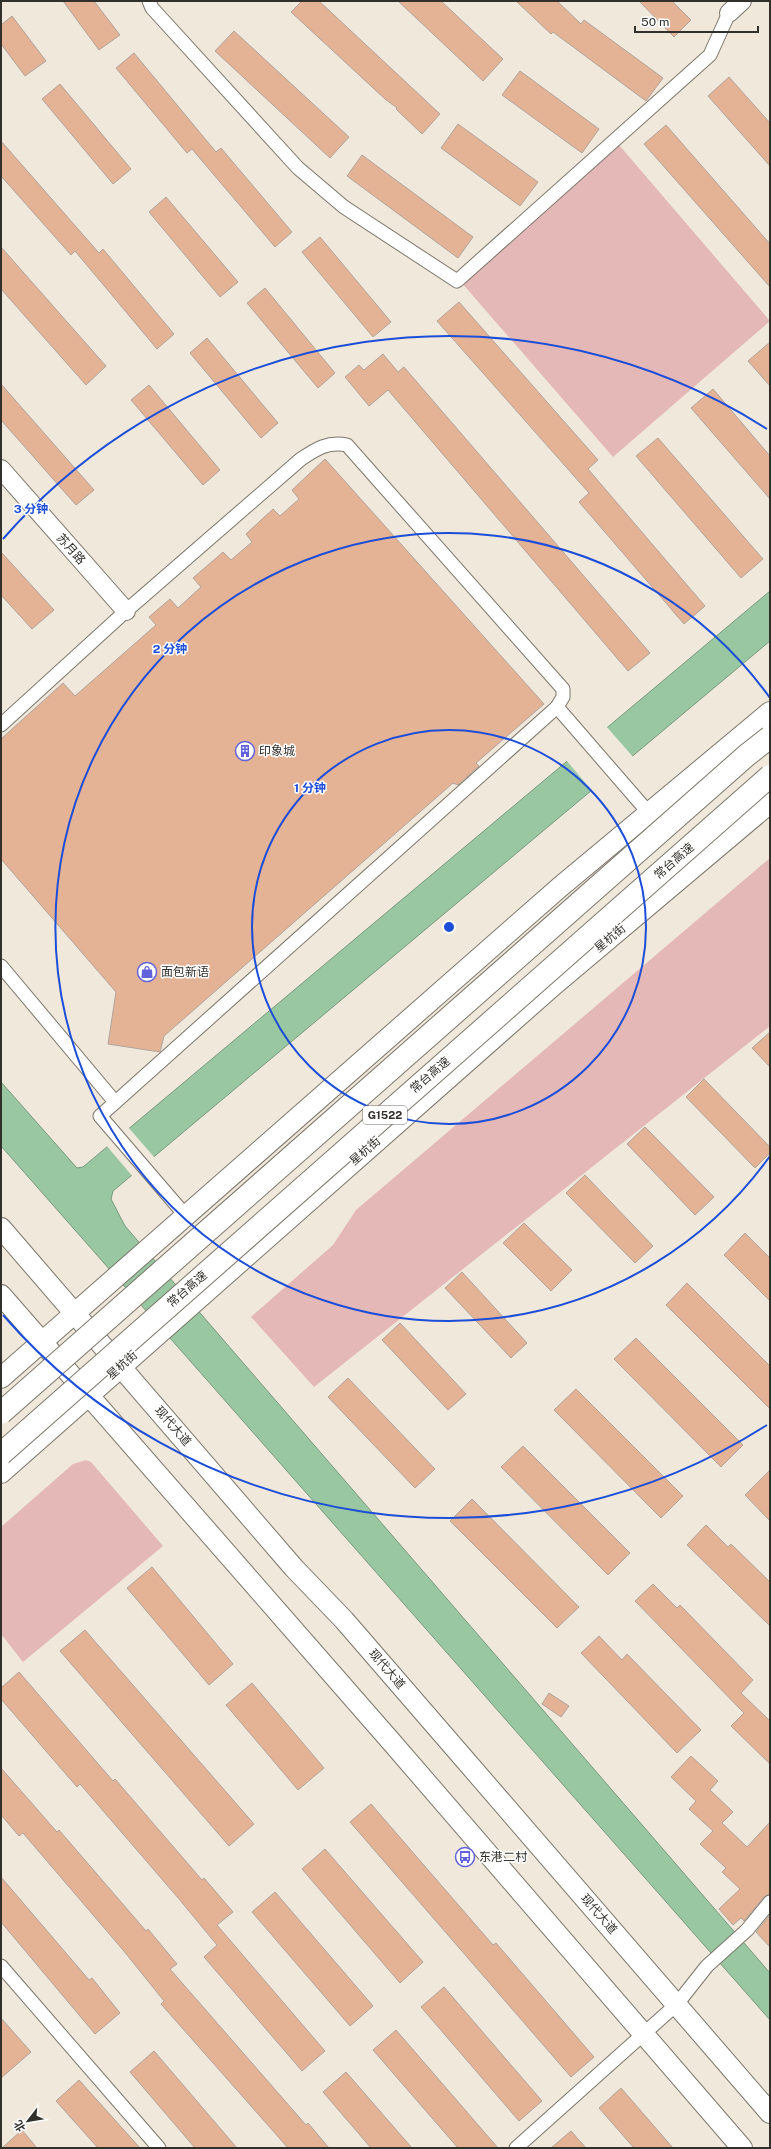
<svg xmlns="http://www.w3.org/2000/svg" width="771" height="2149" viewBox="0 0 771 2149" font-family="'Public Sans','Noto Sans SC',sans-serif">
  <rect width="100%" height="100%" fill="#efe8db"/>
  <g fill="#e5b8b8">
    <path d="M 619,145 L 770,321 L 613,457 L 461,282 Z"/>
    <path d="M 770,858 L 770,1026 L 314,1387 L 251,1317 L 333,1245 L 356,1210 Z"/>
    <path d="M 86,1460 L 91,1462 L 163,1546 L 23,1662 L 1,1634 L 1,1527 L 73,1464 Z"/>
  </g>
  <path fill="#98c7a2" stroke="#799a7e" d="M 770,591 L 770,641 L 113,1191 L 111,1199 L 125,1226 L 770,1973 L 770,2020 L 1,1146 L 1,1082 L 77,1168 L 83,1167 Z"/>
  <g fill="#efe8db">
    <path d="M 606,726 L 634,758 L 593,792 L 566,760 Z"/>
    <path d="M 128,1127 L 155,1158 L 133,1177 L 106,1145 Z"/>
  </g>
  <g fill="#e4b295" stroke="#b1a49c">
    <path d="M 63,1 L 94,1 L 120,35 L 99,50 Z"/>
    <path d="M 302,1 L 319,1 L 440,114 L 422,134 L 396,109 L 397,108 L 385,99 L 291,12 Z"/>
    <path d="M 398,1 L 441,1 L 503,59 L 483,81 Z"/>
    <path d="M 516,1 L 557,1 L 581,24 L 584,20 L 663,78 L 646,101 L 553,32 L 551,34 Z"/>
    <path d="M 639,1 L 672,1 L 691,20 L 674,37 Z"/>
    <path d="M 12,16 L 46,61 L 25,76 L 1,44 L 1,25 Z"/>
    <path d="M 234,31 L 349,137 L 330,158 L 215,51 Z"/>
    <path d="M 134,53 L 216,152 L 221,148 L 292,232 L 275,247 L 192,149 L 187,153 L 116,68 Z"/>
    <path d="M 520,71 L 599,129 L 582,153 L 502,95 Z"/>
    <path d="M 729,77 L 770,123 L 770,166 L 708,96 Z"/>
    <path d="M 60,84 L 131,169 L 113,184 L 42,99 Z"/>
    <path d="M 458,124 L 538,182 L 520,206 L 441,148 Z"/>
    <path d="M 666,125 L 770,244 L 770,287 L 644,144 Z"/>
    <path d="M 1,141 L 99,253 L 103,249 L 174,334 L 157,349 L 75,251 L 71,255 L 1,176 Z"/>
    <path d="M 362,155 L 473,237 L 458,258 L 347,176 Z"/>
    <path d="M 166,197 L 238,282 L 220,297 L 149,212 Z"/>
    <path d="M 320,237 L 391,322 L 373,337 L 302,252 Z"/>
    <path d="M 1,247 L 106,366 L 86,385 L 1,289 Z"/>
    <path d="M 265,288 L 335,373 L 318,388 L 247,303 Z"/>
    <path d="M 459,302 L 598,460 L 588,469 L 705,606 L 684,624 L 579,502 L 589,493 L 437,321 Z"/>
    <path d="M 207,338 L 278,423 L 261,438 L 190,353 Z"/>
    <path d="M 770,342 L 770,386 L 748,361 Z"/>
    <path d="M 383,354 L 398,372 L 404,367 L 650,653 L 628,671 L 388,390 L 369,406 L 345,377 L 359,365 L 364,370 Z"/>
    <path d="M 1,384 L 94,490 L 76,505 L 1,420 Z"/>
    <path d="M 149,385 L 220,470 L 203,485 L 131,400 Z"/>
    <path d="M 713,389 L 770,456 L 770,499 L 691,408 Z"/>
    <path d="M 658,438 L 763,559 L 741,578 L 636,456 Z"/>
    <path d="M 325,459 L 544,704 L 476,763 L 479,766 L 458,785 L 453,783 L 164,1036 L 160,1052 L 108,1044 L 116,992 L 1,859 L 1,739 L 63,683 L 75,696 L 156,625 L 149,617 L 170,599 L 178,608 L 201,587 L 193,578 L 223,552 L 231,560 L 252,542 L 246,534 L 273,509 L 280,516 L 299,499 L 292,490 Z"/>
    <path d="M 1,552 L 54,610 L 32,629 L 1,595 Z"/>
    <path d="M 770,1032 L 770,1067 L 752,1048 Z"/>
    <path d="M 704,1079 L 770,1147 L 770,1153 L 755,1168 L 686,1097 Z"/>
    <path d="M 645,1127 L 714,1197 L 695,1215 L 627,1144 Z"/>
    <path d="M 585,1175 L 653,1246 L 635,1263 L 566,1193 Z"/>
    <path d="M 524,1223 L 572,1270 L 551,1291 L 503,1243 Z"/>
    <path d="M 745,1233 L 770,1258 L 770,1301 L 724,1255 Z"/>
    <path d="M 462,1272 L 527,1343 L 511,1358 L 445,1288 Z"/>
    <path d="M 687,1283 L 770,1366 L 770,1409 L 666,1305 Z"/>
    <path d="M 400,1323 L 466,1394 L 448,1410 L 382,1340 Z"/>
    <path d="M 636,1338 L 743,1445 L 721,1467 L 614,1359 Z"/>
    <path d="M 348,1378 L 435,1469 L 415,1488 L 328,1397 Z"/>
    <path d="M 576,1389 L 683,1496 L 661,1518 L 554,1410 Z"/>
    <path d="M 523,1446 L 630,1553 L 608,1575 L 501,1467 Z"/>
    <path d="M 770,1470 L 770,1521 L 745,1495 Z"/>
    <path d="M 472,1499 L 579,1607 L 557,1628 L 450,1521 Z"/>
    <path d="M 706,1525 L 728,1547 L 731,1544 L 770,1582 L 770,1626 L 687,1545 Z"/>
    <path d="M 152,1567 L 233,1664 L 209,1685 L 127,1588 Z"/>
    <path d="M 653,1584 L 677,1608 L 680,1605 L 753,1680 L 741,1693 L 770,1721 L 770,1764 L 731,1726 L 744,1713 L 635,1601 Z"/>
    <path d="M 85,1630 L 254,1824 L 229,1846 L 60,1651 Z"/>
    <path d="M 599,1636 L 622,1660 L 627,1654 L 701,1730 L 677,1753 L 581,1653 Z"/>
    <path d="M 19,1672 L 113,1781 L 115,1779 L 202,1880 L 204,1878 L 233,1912 L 217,1925 L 325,2051 L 302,2071 L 204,1957 L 217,1945 L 179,1899 L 80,1784 L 77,1787 L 1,1699 L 1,1688 Z"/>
    <path d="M 252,1683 L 324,1768 L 298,1790 L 226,1705 Z"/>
    <path d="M 549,1693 L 569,1706 L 561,1717 L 542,1704 Z"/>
    <path d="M 691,1756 L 718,1781 L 710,1790 L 733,1812 L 722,1823 L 747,1847 L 770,1822 L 770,1894 L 764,1897 L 744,1921 L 741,1918 L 733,1925 L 719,1909 L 740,1889 L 722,1872 L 726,1868 L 700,1844 L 713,1831 L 689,1809 L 696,1801 L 671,1777 Z"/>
    <path d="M 1,1768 L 57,1832 L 59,1830 L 146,1931 L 148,1929 L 177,1964 L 170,1969 L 306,2125 L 308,2123 L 329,2148 L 288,2148 L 161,2004 L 164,2001 L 123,1950 L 23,1833 L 19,1836 L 1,1815 Z"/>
    <path d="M 371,1804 L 493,1945 L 496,1943 L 594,2057 L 571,2077 L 350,1822 Z"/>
    <path d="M 325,1849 L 423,1962 L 400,1983 L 302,1869 Z"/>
    <path d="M 1,1877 L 89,1980 L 92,1978 L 120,2013 L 95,2034 L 1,1922 Z"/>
    <path d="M 275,1892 L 373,2006 L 350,2026 L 252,1912 Z"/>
    <path d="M 770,1915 L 770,1947 L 756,1932 Z"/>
    <path d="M 444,1987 L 542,2101 L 519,2121 L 421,2007 Z"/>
    <path d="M 1,2018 L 31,2052 L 1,2078 Z"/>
    <path d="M 396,2030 L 498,2148 L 458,2148 L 373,2050 Z"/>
    <path d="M 154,2051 L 237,2148 L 195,2148 L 130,2072 Z"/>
    <path d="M 346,2072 L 412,2148 L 371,2148 L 323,2092 Z"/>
    <path d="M 79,2080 L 140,2148 L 98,2148 L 56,2101 Z"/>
    <path d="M 621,2088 L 673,2148 L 634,2148 L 599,2108 Z"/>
    <path d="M 22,2130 L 37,2148 L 2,2148 Z"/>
    <path d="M 571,2131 L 586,2148 L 551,2148 Z"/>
  </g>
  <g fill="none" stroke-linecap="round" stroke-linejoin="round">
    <defs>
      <g id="street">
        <path d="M 149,1 L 152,8 L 298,168 L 344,207 L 457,281 L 710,55 L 729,13"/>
        <path d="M 557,707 L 648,812"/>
        <path d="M 1,725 L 126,611 L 301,459 C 316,449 328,441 347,445 L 563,689 L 563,697 L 557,707 L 100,1116 L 185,1215"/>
        <path d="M 1,966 L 115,1102"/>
        <path d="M 1,1966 L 159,2148"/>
        <path d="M 516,2148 L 677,2004 L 707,1966 L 747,1930 L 770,1902"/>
      </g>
      <g id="secondary">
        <path d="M 729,13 L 742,1"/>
        <path d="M 1,469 L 126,611"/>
      </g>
      <g id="primary">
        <path d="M 1,1228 L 294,1568 L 344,1620 L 466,1761 L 770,2113"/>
        <path d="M 1,1295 L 395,1746 L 742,2148"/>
        <path d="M 1,1378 L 560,887 L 770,712"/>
        <path d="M 1,1473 L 555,984 L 770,803"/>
      </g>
    </defs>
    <use href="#street" stroke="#7c766a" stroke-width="15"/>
    <use href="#secondary" stroke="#7c766a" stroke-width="20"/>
    <use href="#primary" stroke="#7c766a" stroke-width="22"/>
    <use href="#street" stroke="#fff" stroke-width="13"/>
    <use href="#secondary" stroke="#fff" stroke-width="18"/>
    <use href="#primary" stroke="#fff" stroke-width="20"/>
    <defs>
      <g id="highway-bridge">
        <path d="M 1,1413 L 747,755 L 770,737"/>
        <path d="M 1,1454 L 770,776"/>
      </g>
    </defs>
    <use href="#highway-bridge" stroke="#7c766a" stroke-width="24" stroke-linecap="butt"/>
    <use href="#highway-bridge" stroke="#fff" stroke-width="22"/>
  </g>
  <g fill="none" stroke="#1d4ed8" stroke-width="2">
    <circle cx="449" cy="927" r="197"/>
    <path d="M770 1156A394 394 0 1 1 770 698"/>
    <path d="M767 1425A591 591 0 0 1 3 1315M3 539A591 591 0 0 1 767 429"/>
  </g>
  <defs>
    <symbol id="building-ring" viewBox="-11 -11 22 22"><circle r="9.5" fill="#fff" stroke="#6162db" stroke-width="1.5"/><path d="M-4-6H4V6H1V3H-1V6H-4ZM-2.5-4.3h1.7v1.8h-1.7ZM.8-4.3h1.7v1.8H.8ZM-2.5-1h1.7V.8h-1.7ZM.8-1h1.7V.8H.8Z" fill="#6162db"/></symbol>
    <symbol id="shop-ring" viewBox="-11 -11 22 22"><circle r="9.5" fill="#fff" stroke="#6162db" stroke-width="1.5"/><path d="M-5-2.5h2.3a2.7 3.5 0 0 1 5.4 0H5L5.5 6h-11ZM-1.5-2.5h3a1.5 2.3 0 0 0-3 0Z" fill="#6162db"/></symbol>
    <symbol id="bus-ring" viewBox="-11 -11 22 22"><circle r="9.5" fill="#fff" stroke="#6162db" stroke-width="1.5"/><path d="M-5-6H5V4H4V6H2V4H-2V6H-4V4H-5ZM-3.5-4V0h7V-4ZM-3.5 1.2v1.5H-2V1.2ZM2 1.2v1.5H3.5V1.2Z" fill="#6162db"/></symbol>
  </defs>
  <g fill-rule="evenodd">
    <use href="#building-ring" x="234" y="740" width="22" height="22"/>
    <use href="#shop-ring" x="136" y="961" width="22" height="22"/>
    <use href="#bus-ring" x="454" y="1846" width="22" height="22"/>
  </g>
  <g text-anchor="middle" stroke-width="3" stroke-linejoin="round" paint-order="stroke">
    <rect fill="#fff" stroke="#706e6b" stroke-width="1" x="363" y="1106" width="44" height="18" rx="3"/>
    <g font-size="11" font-weight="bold" fill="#32302b">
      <text x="385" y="1119">G1522</text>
    </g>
    <g font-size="12" fill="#32302b" stroke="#fff">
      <text transform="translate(71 549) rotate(48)" y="4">苏月路</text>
      <text transform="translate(674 861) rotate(-41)" y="4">常台高速</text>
      <text transform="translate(610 938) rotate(-40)" y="4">星杭街</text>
      <text transform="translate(430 1075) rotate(-41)" y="4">常台高速</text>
      <text transform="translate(365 1151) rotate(-41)" y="4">星杭街</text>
      <text transform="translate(187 1289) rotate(-41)" y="4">常台高速</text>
      <text transform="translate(122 1365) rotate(-42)" y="4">星杭街</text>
      <text transform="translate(173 1426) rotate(49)" y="4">现代大道</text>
      <text transform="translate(387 1669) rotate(49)" y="4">现代大道</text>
      <text transform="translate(599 1914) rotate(49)" y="4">现代大道</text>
    </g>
    <g font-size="12" fill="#32302b" stroke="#fff" text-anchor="start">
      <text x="259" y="755">印象城</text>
      <text x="161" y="976">面包新语</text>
      <text x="479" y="1861">东港二村</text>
    </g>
  </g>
  <circle cx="449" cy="927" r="6" fill="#1d4ed8" stroke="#fff" stroke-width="2"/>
  <g font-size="12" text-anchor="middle" font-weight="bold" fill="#1d4ed8" stroke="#fff" stroke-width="3" stroke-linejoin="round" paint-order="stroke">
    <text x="31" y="513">3 分钟</text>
    <text x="170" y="653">2 分钟</text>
    <text x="310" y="792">1 分钟</text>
  </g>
  <rect width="771" height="2149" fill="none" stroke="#32302b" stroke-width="4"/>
  <g transform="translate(28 2121) rotate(239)" stroke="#ffffff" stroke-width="3" paint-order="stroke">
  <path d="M0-3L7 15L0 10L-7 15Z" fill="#32302b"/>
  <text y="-6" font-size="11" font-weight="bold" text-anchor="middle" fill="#32302b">北</text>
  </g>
  <path d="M635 26v6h123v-6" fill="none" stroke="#32302b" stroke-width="2"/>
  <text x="641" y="26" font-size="12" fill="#32302b" stroke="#ffffff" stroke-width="3" paint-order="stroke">50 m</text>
</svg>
